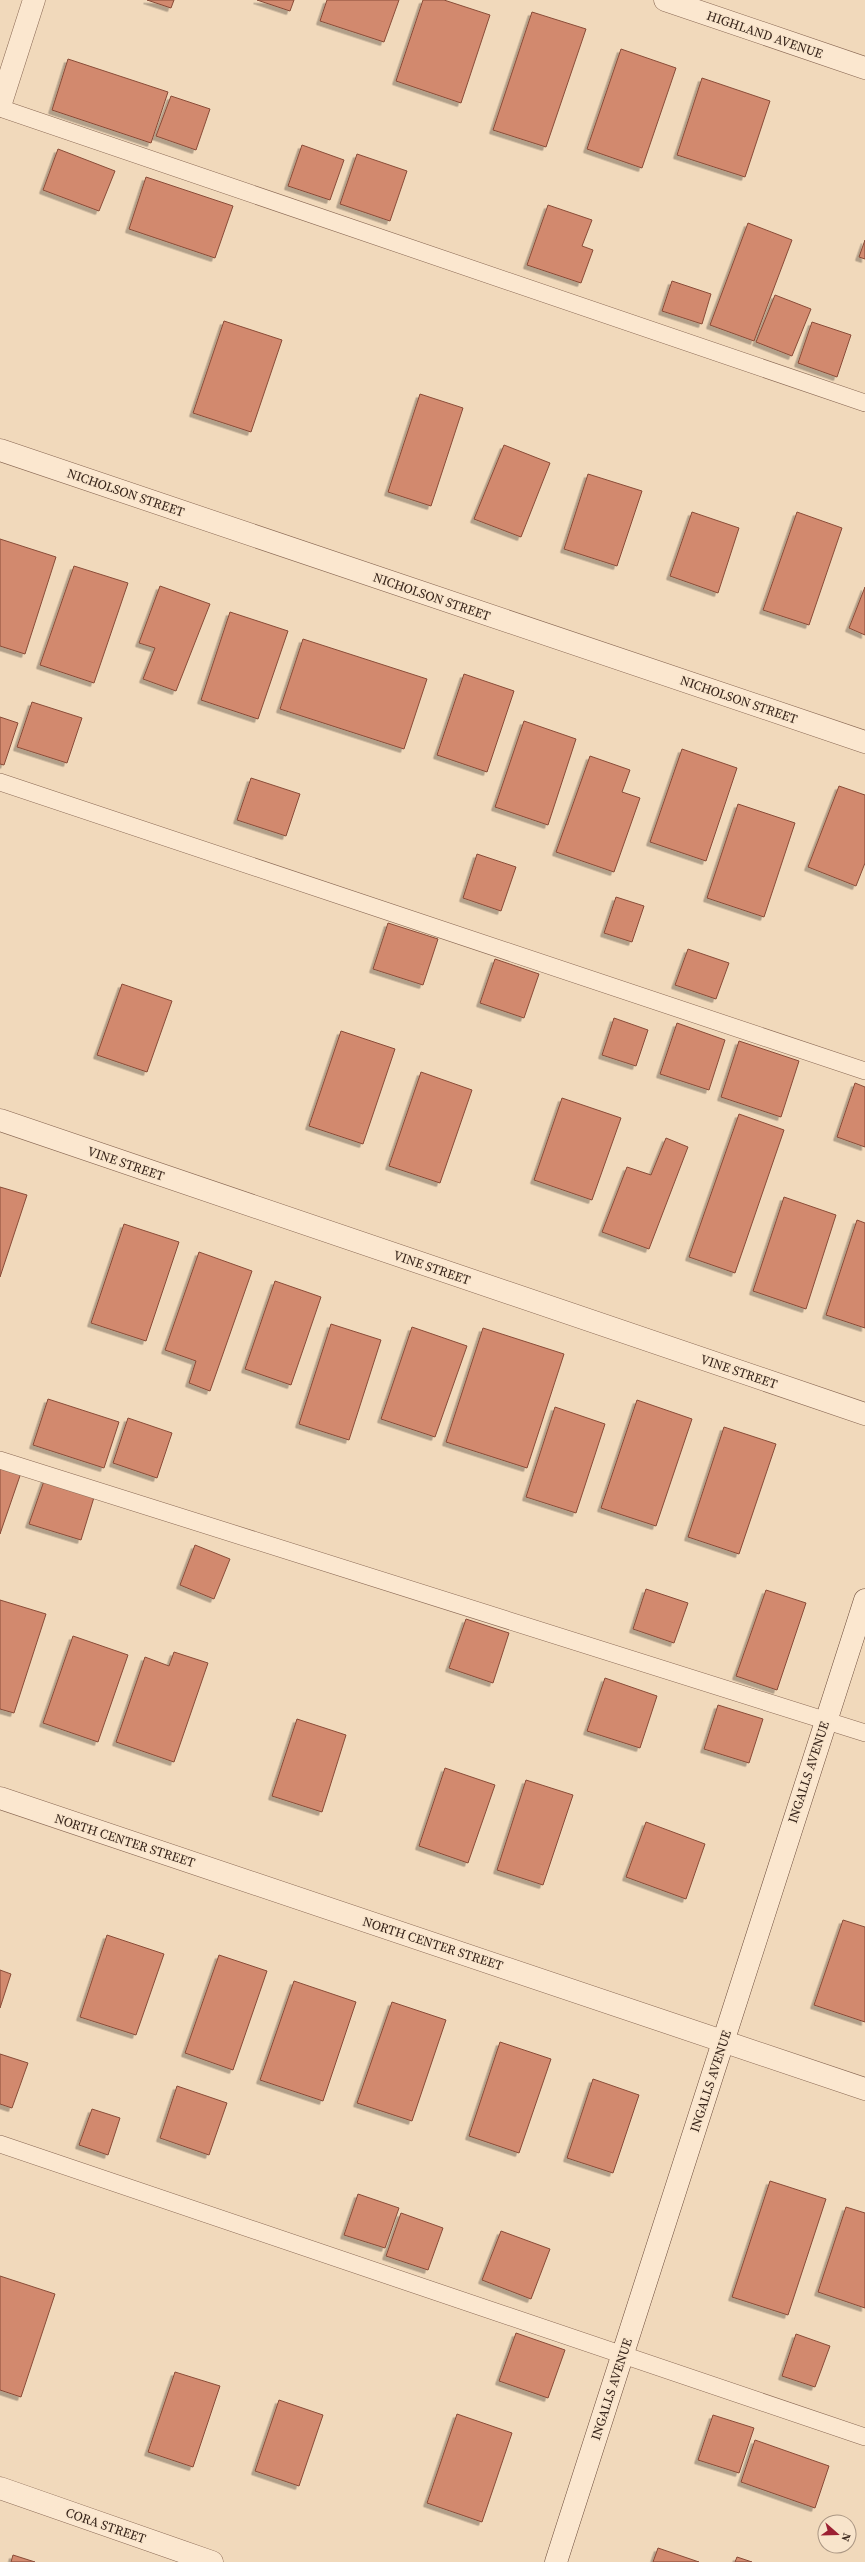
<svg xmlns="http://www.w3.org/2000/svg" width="865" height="2562" viewBox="0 0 865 2562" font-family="'Source Serif 4',serif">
  <defs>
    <filter id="shadow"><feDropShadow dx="-3.5" dy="3.5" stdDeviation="0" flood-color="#0004"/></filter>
  </defs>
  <rect width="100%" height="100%" fill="#f1d9bb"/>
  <g fill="#d2896e" stroke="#894c38" filter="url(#shadow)">
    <path d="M 147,0 L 174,0 L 171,8 Z"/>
    <path d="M 257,0 L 294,0 L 290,11 Z"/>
    <path d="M 327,0 L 399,0 L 384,42 L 320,21 Z"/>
    <path d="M 423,0 L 444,0 L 490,15 L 461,103 L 396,81 Z"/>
    <path d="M 532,12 L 586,29 L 546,147 L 493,130 Z"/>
    <path d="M 621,49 L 676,68 L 642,168 L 587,149 Z"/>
    <path d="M 68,59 L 168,92 L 151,143 L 52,110 Z"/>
    <path d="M 702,78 L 770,101 L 745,177 L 677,155 Z"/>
    <path d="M 171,96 L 210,109 L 196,150 L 156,136 Z"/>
    <path d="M 302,145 L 344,160 L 330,200 L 288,186 Z"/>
    <path d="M 58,149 L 115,171 L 99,211 L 43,190 Z"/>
    <path d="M 357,154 L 407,171 L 390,221 L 340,204 Z"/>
    <path d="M 146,177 L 233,206 L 215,258 L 129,229 Z"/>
    <path d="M 548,205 L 592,220 L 582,246 L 593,250 L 581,283 L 527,265 Z"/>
    <path d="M 748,223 L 792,240 L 754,341 L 710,325 Z"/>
    <path d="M 865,240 L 865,259 L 859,257 Z"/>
    <path d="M 672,281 L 711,294 L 702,324 L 662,311 Z"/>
    <path d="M 775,295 L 811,309 L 792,356 L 756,342 Z"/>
    <path d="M 224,321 L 282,340 L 251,432 L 193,413 Z"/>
    <path d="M 812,322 L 851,335 L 837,377 L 798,363 Z"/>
    <path d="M 420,394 L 463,408 L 431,506 L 388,492 Z"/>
    <path d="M 504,445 L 550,463 L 521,537 L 474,519 Z"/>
    <path d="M 588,474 L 642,491 L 617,566 L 564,549 Z"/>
    <path d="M 692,512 L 739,528 L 718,593 L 670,576 Z"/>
    <path d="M 797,512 L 842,528 L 809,625 L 763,610 Z"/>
    <path d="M 0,539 L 56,557 L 25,654 L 0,646 Z"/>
    <path d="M 74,566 L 128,583 L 94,683 L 40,665 Z"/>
    <path d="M 160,586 L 210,604 L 176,691 L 143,679 L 155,648 L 139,643 Z"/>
    <path d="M 865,587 L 865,635 L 849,628 Z"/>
    <path d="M 230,612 L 288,631 L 258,719 L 201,700 Z"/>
    <path d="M 303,639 L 427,679 L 404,749 L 280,709 Z"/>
    <path d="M 464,674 L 514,691 L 487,772 L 437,755 Z"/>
    <path d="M 32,702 L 82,718 L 67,763 L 17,747 Z"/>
    <path d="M 0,717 L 18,723 L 4,765 L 0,764 Z"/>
    <path d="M 524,721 L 576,739 L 548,825 L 495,807 Z"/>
    <path d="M 682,749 L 737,768 L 706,861 L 650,842 Z"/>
    <path d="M 590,756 L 630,770 L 622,792 L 640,798 L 614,872 L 556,852 Z"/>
    <path d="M 251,778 L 300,794 L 286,836 L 237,820 Z"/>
    <path d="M 839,786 L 865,795 L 865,863 L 856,886 L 808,867 Z"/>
    <path d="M 738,804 L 795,823 L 764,917 L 707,898 Z"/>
    <path d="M 477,854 L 516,867 L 501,911 L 463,898 Z"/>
    <path d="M 616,897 L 644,906 L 632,942 L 604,933 Z"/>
    <path d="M 388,923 L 438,939 L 423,985 L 373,969 Z"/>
    <path d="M 688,949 L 729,963 L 716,999 L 675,985 Z"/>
    <path d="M 495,959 L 539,974 L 524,1018 L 480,1003 Z"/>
    <path d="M 122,984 L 172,1001 L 147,1072 L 97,1055 Z"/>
    <path d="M 614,1018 L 648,1030 L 636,1066 L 602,1055 Z"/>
    <path d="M 677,1023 L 725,1040 L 709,1090 L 660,1074 Z"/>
    <path d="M 341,1031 L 395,1049 L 363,1144 L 309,1126 Z"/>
    <path d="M 739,1041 L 799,1061 L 781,1117 L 721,1097 Z"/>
    <path d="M 421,1072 L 472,1090 L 440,1183 L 389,1166 Z"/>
    <path d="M 855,1083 L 865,1087 L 865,1147 L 837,1137 Z"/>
    <path d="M 562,1098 L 621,1118 L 592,1200 L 534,1180 Z"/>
    <path d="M 739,1114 L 784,1130 L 735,1273 L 689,1257 Z"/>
    <path d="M 666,1138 L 688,1147 L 649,1249 L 602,1232 L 627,1167 L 651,1175 Z"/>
    <path d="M 0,1187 L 27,1195 L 0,1277 Z"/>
    <path d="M 784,1197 L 836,1215 L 806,1309 L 753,1291 Z"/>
    <path d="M 857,1220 L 865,1223 L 865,1328 L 826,1315 Z"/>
    <path d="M 124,1224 L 179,1242 L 146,1341 L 91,1323 Z"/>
    <path d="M 199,1252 L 252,1271 L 210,1391 L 189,1383 L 196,1361 L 165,1350 Z"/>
    <path d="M 275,1281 L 321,1297 L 291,1385 L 245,1369 Z"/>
    <path d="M 331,1324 L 381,1340 L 349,1440 L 299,1424 Z"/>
    <path d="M 412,1327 L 467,1346 L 435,1437 L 381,1419 Z"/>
    <path d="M 483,1328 L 564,1354 L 527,1468 L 446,1442 Z"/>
    <path d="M 48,1399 L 119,1422 L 104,1468 L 33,1445 Z"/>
    <path d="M 637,1400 L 692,1419 L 656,1526 L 601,1508 Z"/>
    <path d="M 555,1407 L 605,1424 L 576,1513 L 526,1497 Z"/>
    <path d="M 128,1418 L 172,1433 L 157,1478 L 113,1463 Z"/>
    <path d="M 724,1427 L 776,1444 L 739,1554 L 688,1537 Z"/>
    <path d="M 0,1459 L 23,1467 L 0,1534 Z"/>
    <path d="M 45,1478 L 95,1494 L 81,1540 L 29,1524 Z"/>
    <path d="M 195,1545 L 230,1559 L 214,1599 L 180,1585 Z"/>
    <path d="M 646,1589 L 688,1603 L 674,1643 L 633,1629 Z"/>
    <path d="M 766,1590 L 806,1603 L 777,1690 L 736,1676 Z"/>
    <path d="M 0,1600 L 46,1614 L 14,1713 L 0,1709 Z"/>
    <path d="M 466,1619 L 509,1633 L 493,1683 L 449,1668 Z"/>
    <path d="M 73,1636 L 128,1655 L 98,1742 L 43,1723 Z"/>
    <path d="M 174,1652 L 208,1663 L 174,1762 L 116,1742 L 145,1657 L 169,1666 Z"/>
    <path d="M 605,1678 L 657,1696 L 640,1748 L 587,1731 Z"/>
    <path d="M 718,1705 L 763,1719 L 749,1763 L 704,1749 Z"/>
    <path d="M 297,1719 L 346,1735 L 322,1812 L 272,1796 Z"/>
    <path d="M 445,1768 L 495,1785 L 468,1863 L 419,1846 Z"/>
    <path d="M 526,1780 L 573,1795 L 543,1885 L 497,1870 Z"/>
    <path d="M 646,1822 L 705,1844 L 686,1899 L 626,1877 Z"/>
    <path d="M 843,1920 L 865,1927 L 865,2022 L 814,2005 Z"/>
    <path d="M 107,1935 L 164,1954 L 136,2035 L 80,2017 Z"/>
    <path d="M 219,1955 L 267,1971 L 233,2070 L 185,2053 Z"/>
    <path d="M 0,1970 L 11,1974 L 0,2008 Z"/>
    <path d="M 294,1981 L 356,2002 L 323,2101 L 260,2080 Z"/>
    <path d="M 392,2002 L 446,2020 L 412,2121 L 357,2103 Z"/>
    <path d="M 500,2042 L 551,2059 L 519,2153 L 469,2136 Z"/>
    <path d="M 0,2054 L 28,2063 L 12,2108 L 0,2104 Z"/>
    <path d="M 593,2079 L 639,2095 L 613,2173 L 567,2158 Z"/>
    <path d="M 177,2086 L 227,2103 L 209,2155 L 160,2138 Z"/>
    <path d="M 92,2109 L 120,2118 L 108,2155 L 79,2145 Z"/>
    <path d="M 770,2181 L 826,2199 L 788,2315 L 732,2297 Z"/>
    <path d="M 358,2194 L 399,2208 L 385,2248 L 344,2235 Z"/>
    <path d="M 846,2207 L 865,2213 L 865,2308 L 818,2292 Z"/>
    <path d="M 401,2213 L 443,2228 L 428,2270 L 386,2256 Z"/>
    <path d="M 501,2231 L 550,2249 L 531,2299 L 482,2280 Z"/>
    <path d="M 0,2276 L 55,2294 L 21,2397 L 0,2390 Z"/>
    <path d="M 516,2333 L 565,2350 L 548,2398 L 499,2381 Z"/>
    <path d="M 796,2334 L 830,2346 L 815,2387 L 782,2376 Z"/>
    <path d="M 175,2372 L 220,2386 L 193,2467 L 148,2452 Z"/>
    <path d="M 279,2400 L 323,2415 L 299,2486 L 255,2471 Z"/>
    <path d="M 457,2414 L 512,2433 L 482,2522 L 427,2503 Z"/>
    <path d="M 713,2415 L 754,2428 L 739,2473 L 698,2460 Z"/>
    <path d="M 755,2440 L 829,2466 L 815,2508 L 741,2482 Z"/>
    <path d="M 658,2548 L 699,2562 L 653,2562 Z"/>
    <path d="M 13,2555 L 35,2562 L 11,2562 Z"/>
    <path d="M 737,2557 L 752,2562 L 735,2562 Z"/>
  </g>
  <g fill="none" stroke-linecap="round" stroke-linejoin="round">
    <defs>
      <g id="lane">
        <path d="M 0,108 L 865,403"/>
        <path d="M 0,782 L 865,1071"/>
        <path d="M 0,1460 L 865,1733"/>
        <path d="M 0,2144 L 865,2437"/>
      </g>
      <g id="street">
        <path d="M 665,0 L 865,68"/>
        <path d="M 0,106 L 34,0"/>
        <path d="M 0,450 L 865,742"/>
        <path d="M 0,1120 L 865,1414"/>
        <path d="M 0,1798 L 865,2089"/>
        <path d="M 0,2488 L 212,2562"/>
      </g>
      <path id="secondary" d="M 556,2562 L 865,1600"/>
    </defs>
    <use href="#lane" stroke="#896854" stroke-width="18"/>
    <use href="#street" stroke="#896854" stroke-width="23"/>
    <use href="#secondary" stroke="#6a4938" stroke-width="23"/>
    <use href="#lane" stroke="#fbe7cf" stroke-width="17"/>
    <use href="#street" stroke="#fbe7cf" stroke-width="22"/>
    <use href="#secondary" stroke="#fbe7cf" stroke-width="22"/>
  </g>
  <g text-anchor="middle" stroke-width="3" stroke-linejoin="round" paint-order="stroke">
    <g font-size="13" fill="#37241a" stroke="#f8e4cb">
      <text transform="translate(765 34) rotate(19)" y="5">HIGHLAND AVENUE</text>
      <text transform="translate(126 492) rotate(19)" y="5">NICHOLSON STREET</text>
      <text transform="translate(432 596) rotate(19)" y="5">NICHOLSON STREET</text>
      <text transform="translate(739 699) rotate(19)" y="5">NICHOLSON STREET</text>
      <text transform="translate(126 1163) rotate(19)" y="5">VINE STREET</text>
      <text transform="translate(432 1267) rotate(19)" y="5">VINE STREET</text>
      <text transform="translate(739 1371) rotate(19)" y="5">VINE STREET</text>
      <text transform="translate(808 1772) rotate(-72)" y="5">INGALLS AVENUE</text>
      <text transform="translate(125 1840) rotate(18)" y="5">NORTH CENTER STREET</text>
      <text transform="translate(433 1943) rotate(18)" y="5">NORTH CENTER STREET</text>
      <text transform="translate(710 2081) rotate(-72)" y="5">INGALLS AVENUE</text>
      <text transform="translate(611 2389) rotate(-72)" y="5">INGALLS AVENUE</text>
      <text transform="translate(106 2525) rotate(19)" y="5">CORA STREET</text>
    </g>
  </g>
  <g transform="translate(837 2534) rotate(110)"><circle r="19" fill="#f8e4cb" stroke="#ab9784"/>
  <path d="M0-3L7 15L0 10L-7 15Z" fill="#9c2033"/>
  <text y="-6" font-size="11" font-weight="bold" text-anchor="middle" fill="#37241a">N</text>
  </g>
</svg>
